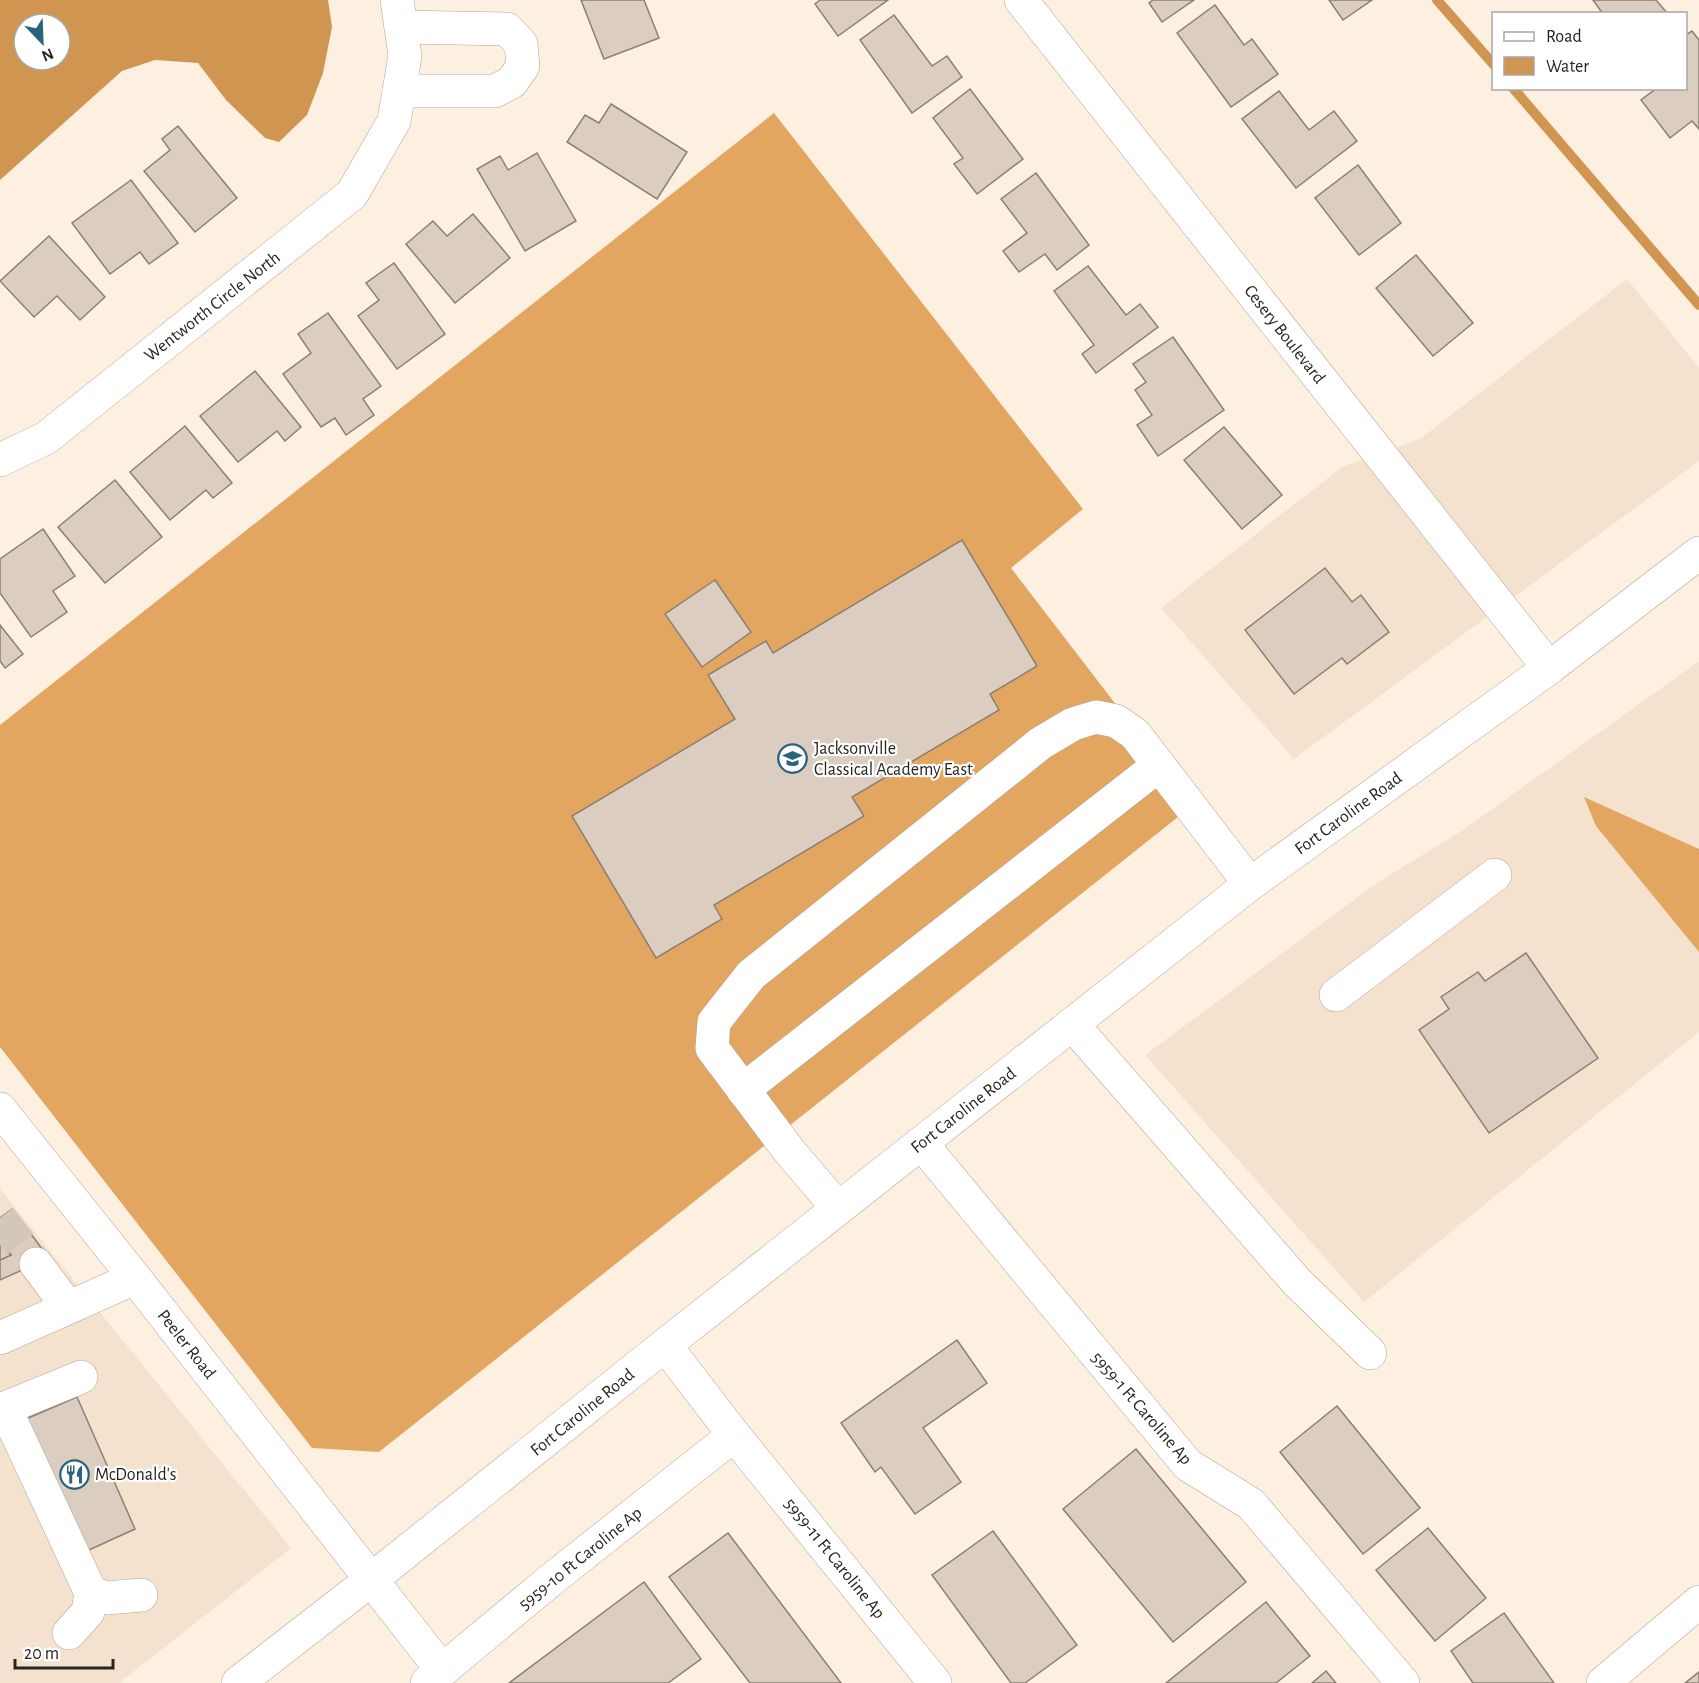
<svg xmlns="http://www.w3.org/2000/svg" width="1699" height="1683" viewBox="0 0 1699 1683" font-family="'Alegreya Sans',sans-serif">
  <rect width="100%" height="100%" fill="#fef0e1"/>
  <g fill="#f5e2ce">
    <path d="M 1627,279 L 1699,368 L 1699,461 L 1294,759 L 1161,608 L 1342,467 L 1420,439 Z"/>
    <path d="M 1699,661 L 1699,1032 L 1364,1302 L 1145,1055 L 1377,883 L 1463,830 Z"/>
    <path d="M 0,1189 L 291,1548 L 119,1683 L 0,1683 Z"/>
  </g>
  <g fill="#e2a661">
    <path d="M 774,113 L 1083,509 L 1011,568 L 1177,784 L 1178,817 L 379,1452 L 312,1448 L 0,1047 L 0,725 Z"/>
    <path d="M 1584,797 L 1699,849 L 1699,952 L 1596,826 Z"/>
  </g>
  <path fill="#d09551" fill-rule="evenodd" d="M 0,0 L 328,0 L 332,27 L 323,73 L 307,115 L 279,142 L 265,138 L 226,100 L 198,63 L 155,60 L 122,71 L 0,180 ZM 24,24 L 60,24 L 60,60 L 24,60 Z"/>
  <g fill="none" stroke-linecap="round" stroke-linejoin="round">
    <g stroke="#d09551" stroke-width="10">
      <path d="M 1437,0 L 1494,65"/>
      <path d="M 1513,88 L 1699,305"/>
    </g>
  </g>
  <g fill="#dbcdbf" stroke="#8c8073" stroke-width="1.5">
    <path d="M 581,0 L 644,0 L 659,38 L 604,59 Z"/>
    <path d="M 820,0 L 888,0 L 838,36 L 815,4 Z"/>
    <path d="M 1153,0 L 1194,0 L 1162,22 L 1149,3 Z"/>
    <path d="M 1329,0 L 1372,0 L 1343,20 Z"/>
    <path d="M 1593,0 L 1656,0 L 1668,14 L 1603,14 Z"/>
    <path d="M 1215,5 L 1244,45 L 1252,39 L 1278,74 L 1231,107 L 1177,33 Z"/>
    <path d="M 894,15 L 932,66 L 947,56 L 962,77 L 912,113 L 860,40 Z"/>
    <path d="M 1692,31 L 1699,40 L 1699,129 L 1692,121 L 1670,138 L 1641,100 L 1657,88 L 1686,88 L 1686,35 Z"/>
    <path d="M 970,89 L 1023,159 L 977,194 L 954,164 L 963,158 L 933,118 Z"/>
    <path d="M 1279,91 L 1309,130 L 1334,111 L 1357,141 L 1296,188 L 1242,119 Z"/>
    <path d="M 611,104 L 687,152 L 657,199 L 567,142 L 585,115 L 599,123 Z"/>
    <path d="M 178,126 L 237,198 L 195,232 L 144,171 L 170,150 L 162,139 Z"/>
    <path d="M 537,153 L 576,221 L 525,251 L 477,169 L 500,156 L 508,170 Z"/>
    <path d="M 1358,165 L 1401,223 L 1359,255 L 1315,198 Z"/>
    <path d="M 1036,173 L 1089,245 L 1057,270 L 1045,254 L 1019,272 L 1003,251 L 1027,233 L 1001,199 Z"/>
    <path d="M 131,180 L 178,243 L 149,264 L 140,252 L 110,274 L 72,223 Z"/>
    <path d="M 473,214 L 510,258 L 455,303 L 406,244 L 433,221 L 447,236 Z"/>
    <path d="M 49,236 L 105,297 L 80,320 L 57,296 L 34,317 L 0,281 Z"/>
    <path d="M 1416,255 L 1473,323 L 1433,356 L 1376,288 Z"/>
    <path d="M 394,263 L 445,334 L 397,369 L 358,316 L 379,300 L 366,283 Z"/>
    <path d="M 1088,266 L 1126,315 L 1140,304 L 1158,327 L 1096,373 L 1082,354 L 1094,345 L 1054,291 Z"/>
    <path d="M 328,313 L 381,386 L 363,399 L 374,415 L 346,435 L 335,418 L 321,427 L 283,374 L 311,353 L 298,334 Z"/>
    <path d="M 1173,337 L 1224,410 L 1158,456 L 1137,425 L 1152,415 L 1135,390 L 1146,382 L 1133,364 Z"/>
    <path d="M 255,371 L 301,427 L 285,441 L 277,431 L 238,462 L 200,416 Z"/>
    <path d="M 185,426 L 232,483 L 213,498 L 206,490 L 170,520 L 130,472 Z"/>
    <path d="M 1224,427 L 1282,495 L 1242,529 L 1184,460 Z"/>
    <path d="M 115,480 L 162,537 L 105,583 L 58,527 Z"/>
    <path d="M 43,529 L 75,576 L 53,591 L 67,612 L 31,637 L 0,593 L 0,559 Z"/>
    <path d="M 962,540 L 1037,666 L 990,694 L 999,710 L 852,797 L 864,816 L 714,905 L 722,919 L 656,958 L 572,816 L 735,719 L 708,675 L 766,641 L 773,653 Z"/>
    <path d="M 1325,568 L 1352,602 L 1361,595 L 1389,632 L 1347,664 L 1342,658 L 1294,694 L 1245,630 Z"/>
    <path d="M 715,580 L 751,632 L 702,667 L 665,614 Z"/>
    <path d="M 0,625 L 23,654 L 5,668 L 0,661 Z"/>
    <path d="M 1526,953 L 1598,1058 L 1489,1133 L 1419,1030 L 1449,1009 L 1441,997 L 1478,972 L 1485,981 Z"/>
    <path d="M 12,1209 L 49,1258 L 0,1280 L 0,1260 L 11,1255 L 0,1241 L 0,1218 Z"/>
    <path d="M 0,1241 L 11,1255 L 0,1260 Z"/>
    <path d="M 957,1340 L 987,1383 L 923,1428 L 961,1482 L 915,1514 L 881,1467 L 875,1472 L 841,1423 Z"/>
    <path d="M 77,1397 L 135,1529 L 78,1555 L 19,1422 Z"/>
    <path d="M 1337,1406 L 1420,1508 L 1363,1554 L 1280,1452 Z"/>
    <path d="M 1136,1449 L 1246,1582 L 1173,1642 L 1063,1509 Z"/>
    <path d="M 1428,1528 L 1486,1598 L 1435,1641 L 1376,1570 Z"/>
    <path d="M 993,1531 L 1077,1645 L 1025,1683 L 1011,1683 L 932,1575 Z"/>
    <path d="M 728,1533 L 841,1683 L 750,1683 L 669,1577 Z"/>
    <path d="M 644,1582 L 701,1659 L 668,1683 L 509,1683 Z"/>
    <path d="M 1266,1602 L 1310,1656 L 1276,1683 L 1166,1683 Z"/>
    <path d="M 1504,1613 L 1554,1683 L 1473,1683 L 1451,1651 Z"/>
    <path d="M 1326,1671 L 1336,1683 L 1312,1683 Z"/>
    <path d="M 1699,1672 L 1699,1683 L 1685,1683 Z"/>
  </g>
  <g fill="none" stroke-linecap="round" stroke-linejoin="round">
    <path stroke="#d3c7ba" stroke-width="33" stroke-dasharray="33 16" stroke-linecap="butt" d="M 0,1218 L 36,1264"/>
    <defs>
      <g id="minor">
        <path d="M 399,91 L 495,91 L 512,82 L 523,66 L 521,44 L 507,29 L 401,27"/>
        <path d="M 0,460 L 46,438 L 352,194 L 394,121 L 405,56 L 397,0"/>
        <path d="M 1336,995 L 1495,875"/>
        <path d="M 1072,1024 L 1297,1282 L 1370,1353"/>
        <path d="M 743,1090 L 1159,765"/>
        <path d="M 0,1109 L 135,1278 L 442,1670"/>
        <path d="M 921,1143 L 1188,1465 L 1251,1504 L 1403,1683"/>
        <path d="M 838,1208 L 790,1152 L 712,1048 L 714,1022 L 751,975 L 1041,743 L 1073,724 L 1096,717 L 1116,721 L 1135,734 L 1250,884"/>
        <path d="M 36,1264 L 68,1307"/>
        <path d="M 0,1338 L 135,1278"/>
        <path d="M 665,1345 L 734,1435 L 935,1683"/>
        <path d="M 91,1593 L 107,1598 L 141,1595"/>
        <path d="M 69,1633 L 88,1612 L 91,1593 L 5,1408 L 81,1377"/>
        <path d="M 238,1683 L 372,1579 L 665,1345 L 1250,884 L 1549,668 L 1699,553"/>
        <path d="M 427,1683 L 552,1579 L 734,1435"/>
        <path d="M 1603,1683 L 1699,1602"/>
      </g>
      <path id="major" d="M 1021,0 L 1549,668"/>
    </defs>
    <use href="#minor" stroke="#b2a598" stroke-width="34"/>
    <use href="#major" stroke="#b2a598" stroke-width="34"/>
    <use href="#minor" stroke="#fff" stroke-width="33"/>
    <use href="#major" stroke="#fff" stroke-width="33"/>
  </g>
  <defs>
    <symbol id="school-ring" viewBox="-11 -11 22 22"><circle r="9.5" fill="#fff" stroke="#2b637d" stroke-width="1.5"/><path d="M0-5L7-2L0 1L-7-2ZM-4 1L0 2.5L4 1V4Q0 6-4 4Z" fill="#2b637d"/></symbol>
    <symbol id="restaurant-ring" viewBox="-11 -11 22 22"><circle r="9.5" fill="#fff" stroke="#2b637d" stroke-width="1.5"/><path d="M-5-6h1v4h1v-4h1v4h1v-4h1v5L-1.5 .5V6h-2V.5L-5-1ZM5-6V6H3V1.5H1.5Q1.5-4 5-6Z" fill="#2b637d"/></symbol>
  </defs>
  <g fill-rule="evenodd">
    <use href="#school-ring" x="776" y="742" width="33" height="33"/>
    <use href="#restaurant-ring" x="58" y="1458" width="33" height="33"/>
  </g>
  <g text-anchor="middle" stroke-width="4.5" stroke-linejoin="round" paint-order="stroke">
    <g font-size="18" fill="#29241e" stroke="#fff">
      <text transform="translate(212 306) rotate(-38)" y="6">Wentworth Circle North</text>
      <text transform="translate(1285 334) rotate(52)" y="6">Cesery Boulevard</text>
      <text transform="translate(1348 813) rotate(-36)" y="6">Fort Caroline Road</text>
      <text transform="translate(963 1110) rotate(-38)" y="6">Fort Caroline Road</text>
      <text transform="translate(187 1344) rotate(52)" y="6">Peeler Road</text>
      <text transform="translate(1142 1408) rotate(49)" y="6">5959-1 Ft Caroline Ap</text>
      <text transform="translate(582 1412) rotate(-39)" y="6">Fort Caroline Road</text>
      <text transform="translate(580 1558) rotate(-39)" y="6">5959-10 Ft Caroline Ap</text>
      <text transform="translate(835 1558) rotate(51)" y="6">5959-11 Ft Caroline Ap</text>
    </g>
    <g font-size="18" fill="#29241e" stroke="#fff" text-anchor="start">
      <text x="814" y="754">Jacksonville<tspan x="814" dy="21">Classical Academy East</tspan></text>
      <text x="95" y="1480">McDonald's</text>
    </g>
  </g>
  <rect x="1492" y="12" width="195" height="78" fill="#ffffff" stroke="#a9a7a5" stroke-width="1.5"/>
  <rect x="1504" y="32" width="30" height="9" fill="#ffffff" stroke="#a9a7a5" stroke-width="1.5"/>
  <text x="1546" y="42" font-size="18" fill="#29241e">Road</text>
  <rect x="1504" y="57" width="30" height="18" fill="#d09551" stroke="#a9a7a5" stroke-width="1.5"/>
  <text x="1546" y="72" font-size="18" fill="#29241e">Water</text>
  <g transform="translate(42 42) rotate(157)"><circle r="28" fill="#ffffff" stroke="#a9a7a5" stroke-width="1.5"/>
  <path d="M0-4.5L10 22L0 15L-10 22Z" fill="#2b637d"/>
  <text y="-9" font-size="16" font-weight="bold" text-anchor="middle" fill="#29241e">N</text>
  </g>
  <path d="M15 1659v9h98v-9" fill="none" stroke="#29241e" stroke-width="3"/>
  <text x="24" y="1659" font-size="18" fill="#29241e" stroke="#ffffff" stroke-width="4.5" paint-order="stroke">20 m</text>
</svg>
